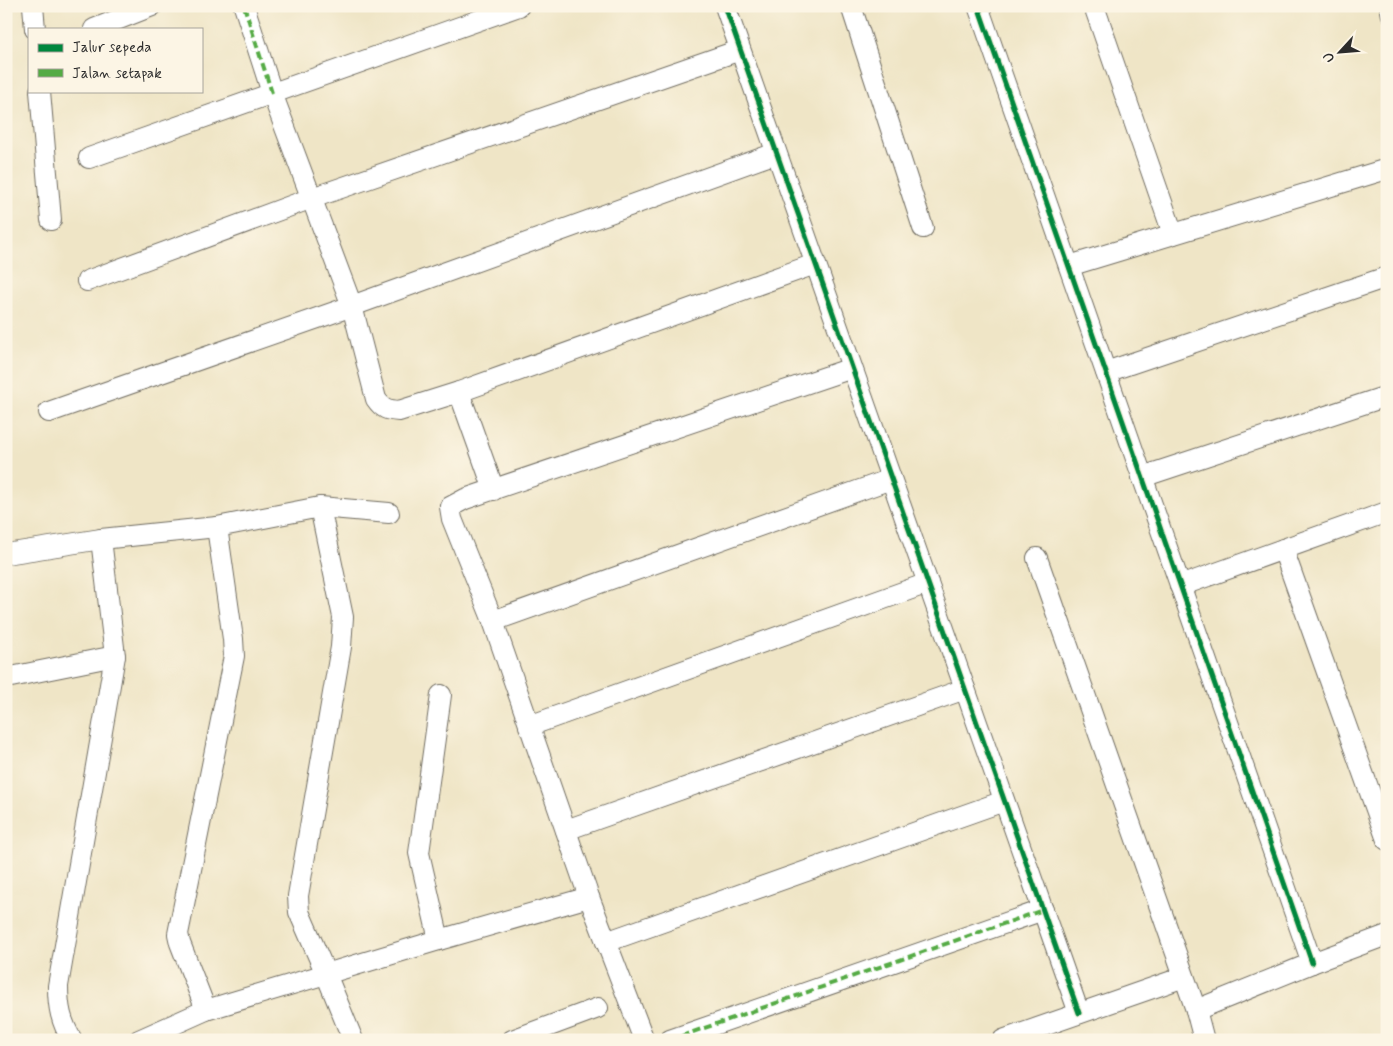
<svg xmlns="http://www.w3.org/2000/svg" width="1393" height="1046" viewBox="0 0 1393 1046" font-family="Mynerve,sans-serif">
  <rect width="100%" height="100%" fill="#fcf5e5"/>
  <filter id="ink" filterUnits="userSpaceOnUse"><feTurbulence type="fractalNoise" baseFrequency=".02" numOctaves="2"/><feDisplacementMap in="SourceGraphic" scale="10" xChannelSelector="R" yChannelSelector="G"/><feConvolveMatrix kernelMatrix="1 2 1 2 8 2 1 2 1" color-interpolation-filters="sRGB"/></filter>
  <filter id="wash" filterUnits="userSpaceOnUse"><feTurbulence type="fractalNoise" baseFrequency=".0096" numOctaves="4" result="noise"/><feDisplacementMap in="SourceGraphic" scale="20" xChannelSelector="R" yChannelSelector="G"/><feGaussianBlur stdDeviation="1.12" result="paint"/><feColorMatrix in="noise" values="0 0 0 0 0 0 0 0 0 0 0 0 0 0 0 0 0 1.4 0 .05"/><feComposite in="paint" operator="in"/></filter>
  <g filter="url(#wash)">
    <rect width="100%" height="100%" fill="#efe5c6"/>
  </g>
  <g filter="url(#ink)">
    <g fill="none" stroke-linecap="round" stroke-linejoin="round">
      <defs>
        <path id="lane" d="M 1385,6 L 1387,16"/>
        <g id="street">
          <path d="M 33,6 L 35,29"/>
          <path d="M 244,6 L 272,93 L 352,306 L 376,399 C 383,409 387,410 399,411 L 459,392 L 815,264"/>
          <path d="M 725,6 L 1079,1013"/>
          <path d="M 851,6 L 923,228"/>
          <path d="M 978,6 L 1312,963"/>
          <path d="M 1094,6 L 1173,234"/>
          <path d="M 94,29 L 152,6"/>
          <path d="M 40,91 L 51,220"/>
          <path d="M 89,158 L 519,6"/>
          <path d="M 1069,266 L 1387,169"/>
          <path d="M 87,281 L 312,198 L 740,50"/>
          <path d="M 1106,372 L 1387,277"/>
          <path d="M 459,392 L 494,490"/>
          <path d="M 49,412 L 352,306 L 776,153"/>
          <path d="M 1142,477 L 1387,396"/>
          <path d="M 320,507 L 343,617 L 341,647 L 298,896 L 299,912 L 326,974 L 353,1040"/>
          <path d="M 1283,549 L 1387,840"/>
          <path d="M 6,554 L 101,539 L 217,527 L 320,507 L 389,513"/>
          <path d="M 1037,558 L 1196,1010 L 1204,1040"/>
          <path d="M 1180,586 L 1387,512"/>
          <path d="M 493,621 L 891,479"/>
          <path d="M 6,678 L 115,656"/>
          <path d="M 529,726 L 928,583"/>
          <path d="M 566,830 L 965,689"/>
          <path d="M 439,940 L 419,853 L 441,695"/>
          <path d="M 606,942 L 1004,801"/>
          <path d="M 206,1010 L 180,943 L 178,934 L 234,656 L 233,639 L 217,527"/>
          <path d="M 1196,1010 L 1312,963 L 1387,935"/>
          <path d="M 72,1040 C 61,1022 58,1007 58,986 L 115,656 L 101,539"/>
          <path d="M 139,1040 L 206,1010 L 439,940 L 589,897"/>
          <path d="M 512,1040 L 598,1008"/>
          <path d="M 644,1040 L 589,897 L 493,621 L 452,519 L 450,507 L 465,499 L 852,368"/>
          <path d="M 670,1040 L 1043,910"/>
          <path d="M 1003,1040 L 1184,977"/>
        </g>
      </defs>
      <use href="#lane" stroke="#706c61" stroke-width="12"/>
      <use href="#street" stroke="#706c61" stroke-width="22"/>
      <use href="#lane" stroke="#fff" stroke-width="10"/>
      <use href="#street" stroke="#fff" stroke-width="20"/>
      <g stroke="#54ab44" stroke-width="4" stroke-dasharray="8 4" stroke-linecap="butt">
        <path d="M 244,6 L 272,93"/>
        <path d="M 670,1040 L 1043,910"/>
      </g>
      <defs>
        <g id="cycleway">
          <path d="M 725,6 L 1079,1013"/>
          <path d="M 978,6 L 1312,963"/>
        </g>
      </defs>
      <use href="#cycleway" stroke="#fcf5e5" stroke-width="8"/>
      <use href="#cycleway" stroke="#00873e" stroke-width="5"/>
    </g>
  </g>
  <rect width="1393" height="1046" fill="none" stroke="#fcf5e5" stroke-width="25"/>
  <rect x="28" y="28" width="175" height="65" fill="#fcf5e5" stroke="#a8a49b"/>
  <rect x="38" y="44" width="25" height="8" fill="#00873e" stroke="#a8a49b"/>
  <text x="72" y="52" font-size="15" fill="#2b2b2b">Jalur sepeda</text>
  <rect x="38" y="69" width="25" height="8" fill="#54ab44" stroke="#a8a49b"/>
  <text x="72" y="78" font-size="15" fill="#2b2b2b">Jalan setapak</text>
  <g transform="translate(1340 52) rotate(244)" stroke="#fcf5e5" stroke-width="4" paint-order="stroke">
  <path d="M0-4L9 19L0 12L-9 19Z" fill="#2b2b2b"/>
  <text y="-8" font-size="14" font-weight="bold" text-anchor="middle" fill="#2b2b2b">U</text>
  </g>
</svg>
